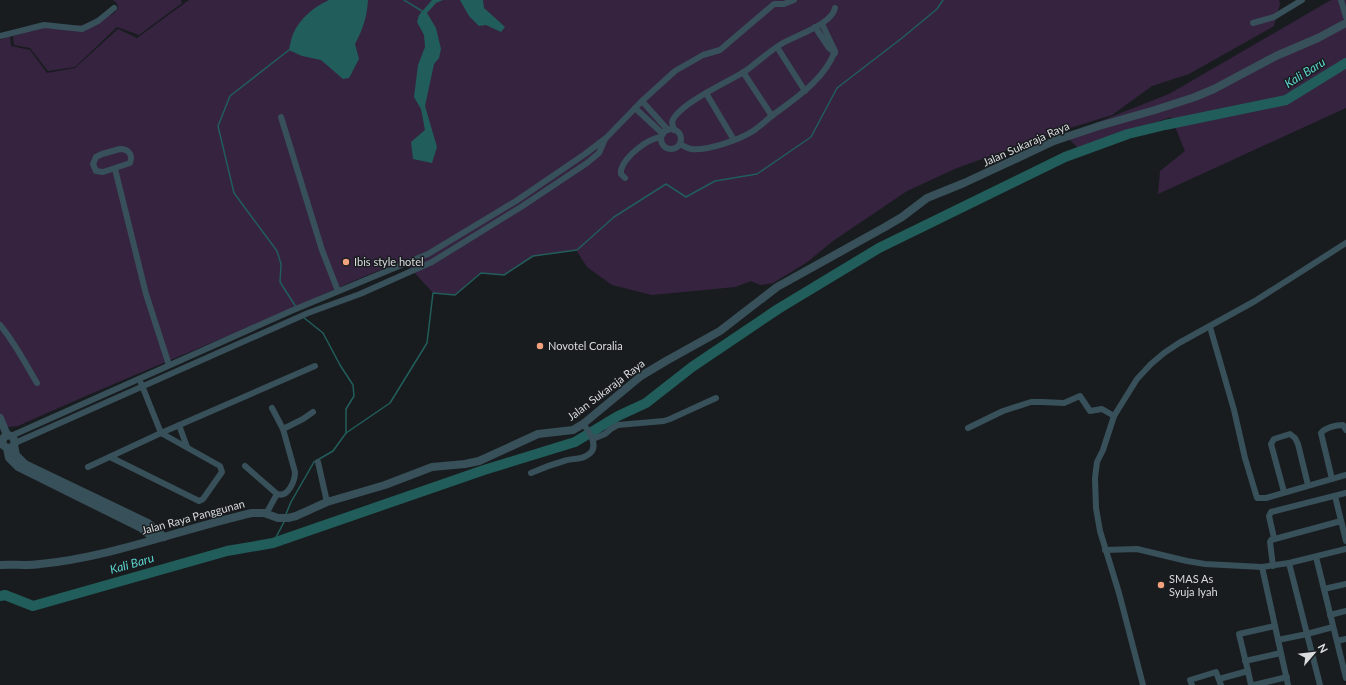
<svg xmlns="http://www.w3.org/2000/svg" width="1346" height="685" viewBox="0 0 1346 685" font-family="Lato,sans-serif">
  <rect width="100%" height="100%" fill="#191c1f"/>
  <g fill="#362340">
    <path d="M 113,0 L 181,0 L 182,3 L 139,35 L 117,27 L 75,67 L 48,71 L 30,48 L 14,45 L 13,36 L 45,27 L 82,25 L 95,20 L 105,14 L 111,15 L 115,12 L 118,8 L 117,3 Z"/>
    <path d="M 189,0 L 1279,0 L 1280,4 L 1274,26 L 1189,74 L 1152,86 L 1112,115 L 1057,132 L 957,168 L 907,191 L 833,241 L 806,263 L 773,283 L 760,285 L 751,281 L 735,287 L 652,295 L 612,285 L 587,267 L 576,250 L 533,256 L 504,275 L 481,273 L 455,295 L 433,293 L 404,261 C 354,279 307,302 259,323 C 178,357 98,390 18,426 L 7,427 L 0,418 L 0,40 L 10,36 L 11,46 L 30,50 L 47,73 L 75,68 L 118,29 L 137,38 Z"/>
    <path d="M 1331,0 L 1346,0 L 1346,108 L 1158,194 L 1160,171 L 1185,151 L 1171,117 L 1078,148 L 1070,140 L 1088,126 L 1169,94 Z"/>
  </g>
  <g fill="#215e5b">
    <path d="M 329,0 L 368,0 C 367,17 363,29 355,44 L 359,59 L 349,78 L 343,79 L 321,60 L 302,56 L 289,50 C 290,45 291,39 293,34 C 300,18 314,7 329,0 Z"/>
    <path d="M 432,0 L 443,0 L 436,3 L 427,13 L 436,28 L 441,49 L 439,58 L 434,64 L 425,106 L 437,147 L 432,163 L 413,159 L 411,142 L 425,130 L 421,109 L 414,97 L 418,65 L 425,47 L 424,35 L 417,22 L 419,15 Z"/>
    <path d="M 460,0 L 483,0 L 484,8 L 505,27 L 501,32 L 486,25 L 479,26 L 469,16 Z"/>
  </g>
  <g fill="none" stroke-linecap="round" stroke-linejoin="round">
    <g stroke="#215e5b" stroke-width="1.5">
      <path d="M 404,0 L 422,11"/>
      <path d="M 289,50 L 230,96 L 218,126 L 234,193 L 277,251 L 281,264 L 280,282 L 296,307"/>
      <path d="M 346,433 L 390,403 L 427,343 L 433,293 L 455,295 L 481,273 L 504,275 L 533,256 L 577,250 L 614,217 L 666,184 L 686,197 L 715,181 L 757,174 L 811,137 L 837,88 L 902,38 L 937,9 L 943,0"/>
      <path d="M 286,514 L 291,502 L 314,462 L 333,451 L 346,433 L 346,409 L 354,396 L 353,385 L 340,365 L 323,333 L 303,317"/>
      <path d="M 273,543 L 284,522"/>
    </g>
    <path stroke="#215e5b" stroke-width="10" d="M 0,596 L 5,595 L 33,606 L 227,551 L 273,543 L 484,470 L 575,442 L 618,416 L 646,403 L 692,367 L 778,309 L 879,248 L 1065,157 L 1128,134 L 1165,125 L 1286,100 L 1346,63"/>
    <g stroke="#375059" stroke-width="6">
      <path d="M 1341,0 L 1346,17"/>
      <path d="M 1253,23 L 1274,17 L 1302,0"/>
      <path d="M 815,27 L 829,48 L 835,53"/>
      <path d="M 0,36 L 44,25 L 82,29 L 98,21 L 114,8"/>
      <path d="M 777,47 L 805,91"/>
      <path d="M 743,72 L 772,116"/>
      <path d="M 706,93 L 734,140"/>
      <path d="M 642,101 L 668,130"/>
      <path d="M 635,108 L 663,134"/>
      <path d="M 281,117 L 322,250 L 338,291"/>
      <circle cx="671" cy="139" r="10"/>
      <path d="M 674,130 L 672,122 C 677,105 727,82 744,72 C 757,63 769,51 783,43 C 797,35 832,24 835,8"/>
      <path d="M 680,144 C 684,146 687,148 691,149 C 707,151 739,140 753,131 C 761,126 768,118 777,112 C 799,96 825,78 835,51 L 822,24"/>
      <path d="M 120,149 C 129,149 133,155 130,163 L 103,172 L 96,171 L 93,164 L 96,157 L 102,154 Z"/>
      <path d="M 115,169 L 146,294 L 169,365"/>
      <path d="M 625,178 L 621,174 L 621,170 C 625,156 647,139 661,137"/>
      <path d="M 0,325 C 15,343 25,363 37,383"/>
      <path d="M 1210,327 L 1234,410 L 1245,458 L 1257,498 L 1266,498 L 1346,475"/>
      <path d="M 179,425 L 187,447"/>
      <path d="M 968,428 L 1003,411 L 1031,402 L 1042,402 L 1064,403 L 1080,396 L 1090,411 L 1102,409 L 1114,416"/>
      <path d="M 283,429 L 303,419 L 313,412"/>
      <path d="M 11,436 L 291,311 L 428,254 L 516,201 L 585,154 L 606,138 L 642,101 L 675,71 L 703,55 L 720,50 L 774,4 L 784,4 L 794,0"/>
      <path d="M 593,439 L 605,434 L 611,429 L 618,425 L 664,421 L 670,419 L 716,398"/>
      <path d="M 15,443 L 308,313 L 360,294 L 432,262 L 521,207 L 587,163 L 599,153 L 605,139"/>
      <path d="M 110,457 L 199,501 L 203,499 L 222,472 L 220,466 L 161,433 L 141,383"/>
      <path d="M 318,462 L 327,502"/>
      <path d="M 245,466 L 277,494 C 288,498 295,481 295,472 L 283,429 L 272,408"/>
      <path d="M 88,467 L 161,433 L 315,366"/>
      <path d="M 531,473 C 542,468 553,464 564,461 C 571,458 580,460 586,456 C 601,449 590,432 583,424"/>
      <path d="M 1332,479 L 1321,433 C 1325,428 1335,425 1343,425 L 1346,430"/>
      <path d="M 1284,492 L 1271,444 L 1274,439 L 1290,434 L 1295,438 L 1298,444 L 1308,485"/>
      <path d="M 1335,496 L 1346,541"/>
      <path d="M 266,514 L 277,494"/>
      <path d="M 1274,538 L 1269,516 L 1271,512 L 1346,493"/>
      <path d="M 1105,550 L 1137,549 L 1187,561 L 1205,564 L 1262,567 L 1289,563 L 1346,549"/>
      <path d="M 1316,557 L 1346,678"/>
      <path d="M 1273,566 L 1270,542 L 1271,540 L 1341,521"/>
      <path d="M 1262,567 L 1288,685"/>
      <path d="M 1324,589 L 1346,584"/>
      <path d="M 1330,615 L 1346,611"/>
      <path d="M 1278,640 L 1307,634 L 1289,563"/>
      <path d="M 1337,641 L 1346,639"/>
      <path d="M 1245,661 L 1281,653"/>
      <path d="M 1248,671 L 1239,634 L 1275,626"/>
      <path d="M 1219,679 L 1248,671 L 1251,685"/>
      <path d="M 1143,685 L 1119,593 L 1100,531 L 1096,508 L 1095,478 L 1097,462 L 1103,450 L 1114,416 L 1137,379 L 1151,364 L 1164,353 L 1179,343 L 1255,301 L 1346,243"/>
      <path d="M 1192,685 L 1190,680 L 1216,672 L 1221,685"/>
      <path d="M 1254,685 L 1287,677"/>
      <path d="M 1320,685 L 1307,634 L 1333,627"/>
    </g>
    <g stroke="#375059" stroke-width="8">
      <path d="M 0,418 L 7,435"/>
      <path d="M 14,445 L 16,455 L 25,464 L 148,523 L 164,537"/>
      <path d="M 7,448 L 13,447 L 15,443 L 13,437 L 9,435 L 4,437 L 2,443 L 3,445 L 7,448 L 9,458 L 18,467 L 141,528 L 155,539"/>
      <path d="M 0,565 C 13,564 27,566 40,564 C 112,557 181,529 252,513 L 264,513 L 278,518 L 288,518 L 296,516 L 327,502 L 385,485 L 432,467 L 465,464 L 479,461 L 538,434 L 573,430 L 583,424 L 641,376 L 666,361 L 720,331 L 777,287 L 885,227 L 902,217 L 927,198 L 964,183 L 1054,141 L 1099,126 L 1155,110 L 1195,97 L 1214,89 L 1276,56 L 1318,38 L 1346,23"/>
    </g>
  </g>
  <g fill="#f1a17d" stroke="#191c1f" stroke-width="1.5">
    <circle cx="346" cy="262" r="4"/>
    <circle cx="540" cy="346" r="4"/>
    <circle cx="1161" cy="585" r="4"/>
  </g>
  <g text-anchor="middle" stroke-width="3" stroke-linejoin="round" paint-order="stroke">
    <g font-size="11" fill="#dadcde" stroke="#191c1f">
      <text transform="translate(1026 144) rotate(-24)" y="4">Jalan Sukaraja Raya</text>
      <text transform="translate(606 390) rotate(-37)" y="4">Jalan Sukaraja Raya</text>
      <text transform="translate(193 517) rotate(-15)" y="4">Jalan Raya Panggunan</text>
    </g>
    <g font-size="11" fill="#dadcde" stroke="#191c1f" text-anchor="start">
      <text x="354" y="266">Ibis style hotel</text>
      <text x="548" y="350">Novotel Coralia</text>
      <text x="1169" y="583">SMAS As<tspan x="1169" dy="13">Syuja Iyah</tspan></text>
    </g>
    <g font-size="12" font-style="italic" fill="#5dd4cf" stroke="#191c1f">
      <text transform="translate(1305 73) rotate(-32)" y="4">Kali Baru</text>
      <text transform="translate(132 564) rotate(-16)" y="4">Kali Baru</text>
    </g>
  </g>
  <g transform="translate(1314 653) rotate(62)" stroke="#191c1f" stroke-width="3" paint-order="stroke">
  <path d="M0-3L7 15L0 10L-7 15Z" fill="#dadcde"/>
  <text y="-6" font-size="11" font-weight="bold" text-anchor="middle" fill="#dadcde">N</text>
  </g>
</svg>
